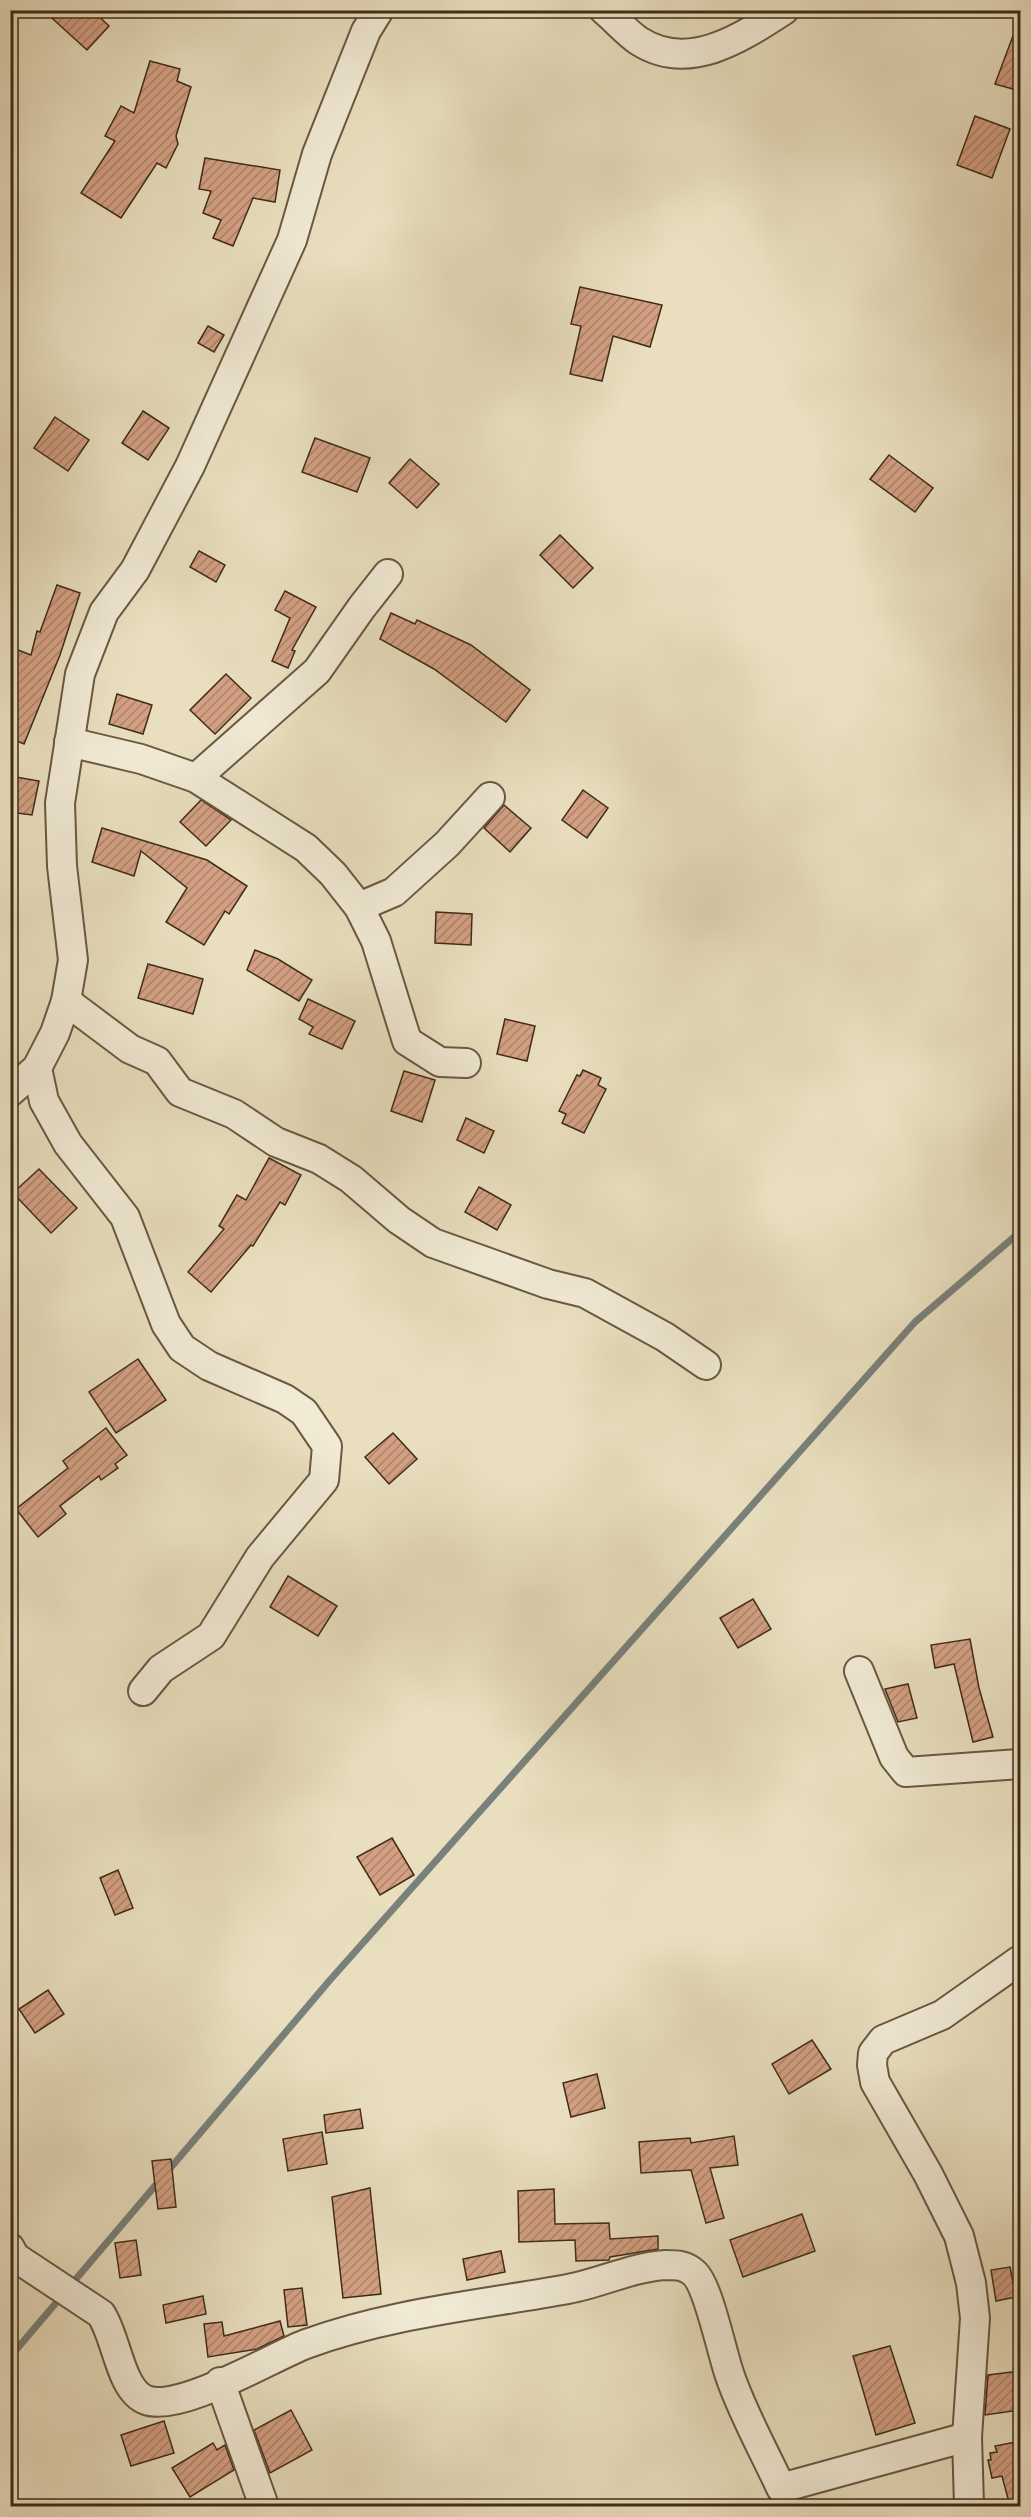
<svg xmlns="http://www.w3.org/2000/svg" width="1031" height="2517" viewBox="0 0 1031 2517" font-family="Vollkorn,serif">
  <defs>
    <pattern id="building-hatch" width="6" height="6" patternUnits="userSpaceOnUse" patternTransform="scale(1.5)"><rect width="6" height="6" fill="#d3a083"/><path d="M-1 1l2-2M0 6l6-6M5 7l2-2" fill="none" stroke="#ad836a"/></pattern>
  </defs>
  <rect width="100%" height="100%" fill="#e9dfbf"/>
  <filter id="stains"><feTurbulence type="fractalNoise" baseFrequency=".00333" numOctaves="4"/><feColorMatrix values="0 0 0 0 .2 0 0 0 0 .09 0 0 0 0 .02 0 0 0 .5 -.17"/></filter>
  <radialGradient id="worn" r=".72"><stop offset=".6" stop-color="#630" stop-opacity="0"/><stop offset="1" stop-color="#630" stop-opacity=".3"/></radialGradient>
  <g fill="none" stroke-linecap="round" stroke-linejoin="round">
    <g stroke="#78817b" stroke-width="7">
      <path d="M 167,2172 L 330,1980 L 915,1322 L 1020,1232"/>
      <path d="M 70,2286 L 160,2180"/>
      <path d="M 10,2357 L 61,2297"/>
    </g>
  </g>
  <g fill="url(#building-hatch)" stroke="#402b19" stroke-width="1.5">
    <path d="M 43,10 L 92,10 L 109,26 L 87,50 Z"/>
    <path d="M 1019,20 L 1020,21 L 1020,91 L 995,84 Z"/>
    <path d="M 150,61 L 180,69 L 177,81 L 191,87 L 176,136 L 178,144 L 166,168 L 157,163 L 121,218 L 81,193 L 115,141 L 105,136 L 121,106 L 134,113 Z"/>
    <path d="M 975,116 L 1010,129 L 992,178 L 957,165 Z"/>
    <path d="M 205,158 L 280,170 L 275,202 L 253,198 L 233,246 L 213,238 L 221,220 L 203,213 L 211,191 L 199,189 Z"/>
    <path d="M 580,287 L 662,305 L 650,347 L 613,336 L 602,381 L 570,374 L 581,326 L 571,324 Z"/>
    <path d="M 208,326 L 224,335 L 214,352 L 198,343 Z"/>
    <path d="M 143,411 L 169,428 L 148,460 L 122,443 Z"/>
    <path d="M 55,417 L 89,440 L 68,471 L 34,448 Z"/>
    <path d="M 315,438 L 370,458 L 357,492 L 302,472 Z"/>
    <path d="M 889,455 L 933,488 L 915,512 L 870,479 Z"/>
    <path d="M 410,459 L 439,484 L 417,508 L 389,483 Z"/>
    <path d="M 560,535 L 593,568 L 573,588 L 540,555 Z"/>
    <path d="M 199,551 L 225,565 L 216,582 L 190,567 Z"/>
    <path d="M 57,585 L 80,593 L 60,655 L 24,744 L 10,738 L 10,670 L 18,650 L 31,655 L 37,631 L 40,632 Z"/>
    <path d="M 285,591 L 316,607 L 292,650 L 295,651 L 288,668 L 272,661 L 290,618 L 275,610 Z"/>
    <path d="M 391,613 L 415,624 L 417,620 L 471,645 L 530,690 L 506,722 L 434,669 L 380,639 Z"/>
    <path d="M 226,674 L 251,698 L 215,734 L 190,710 Z"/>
    <path d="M 117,694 L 152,705 L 143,734 L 109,724 Z"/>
    <path d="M 10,776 L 39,781 L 32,815 L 10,812 Z"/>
    <path d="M 583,790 L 608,808 L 587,838 L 562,820 Z"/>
    <path d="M 201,800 L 231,820 L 206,846 L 180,822 Z"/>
    <path d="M 504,805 L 531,828 L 510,852 L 484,828 Z"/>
    <path d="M 102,828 L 207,860 L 247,886 L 229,914 L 225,911 L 204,945 L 166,922 L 187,888 L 141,851 L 134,876 L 92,862 Z"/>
    <path d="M 436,912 L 472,914 L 471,945 L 435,943 Z"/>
    <path d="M 255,950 L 278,959 L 312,980 L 299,1001 L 247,970 Z"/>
    <path d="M 148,964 L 203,979 L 193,1014 L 138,998 Z"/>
    <path d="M 308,999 L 355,1021 L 342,1049 L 309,1034 L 313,1027 L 299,1019 Z"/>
    <path d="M 505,1019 L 535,1026 L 527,1061 L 497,1054 Z"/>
    <path d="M 583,1070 L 601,1078 L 598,1085 L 606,1089 L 584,1133 L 562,1123 L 566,1114 L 559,1111 L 577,1075 L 580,1076 Z"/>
    <path d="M 404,1071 L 435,1080 L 422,1122 L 391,1111 Z"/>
    <path d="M 466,1118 L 494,1131 L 484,1153 L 457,1140 Z"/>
    <path d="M 269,1158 L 301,1175 L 285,1205 L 280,1202 L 253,1246 L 251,1245 L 211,1292 L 188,1272 L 224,1229 L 219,1226 L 237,1195 L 246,1200 Z"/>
    <path d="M 39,1169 L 77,1208 L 51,1233 L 13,1193 Z"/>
    <path d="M 479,1187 L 511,1205 L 497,1230 L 465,1212 Z"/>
    <path d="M 138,1359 L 166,1400 L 116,1433 L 89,1392 Z"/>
    <path d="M 106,1428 L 127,1455 L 115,1464 L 118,1468 L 101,1480 L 99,1476 L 60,1506 L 66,1514 L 38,1537 L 16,1509 L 68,1468 L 63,1461 Z"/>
    <path d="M 393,1433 L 417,1459 L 389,1484 L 365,1457 Z"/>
    <path d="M 288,1576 L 337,1606 L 318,1636 L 270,1607 Z"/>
    <path d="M 753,1599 L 771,1629 L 738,1648 L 720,1618 Z"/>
    <path d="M 970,1639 L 979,1688 L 993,1737 L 973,1742 L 954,1664 L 935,1668 L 931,1645 Z"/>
    <path d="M 908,1684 L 917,1718 L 898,1722 L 885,1689 Z"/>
    <path d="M 392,1838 L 414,1875 L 380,1895 L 357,1857 Z"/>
    <path d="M 118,1870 L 133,1908 L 115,1915 L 100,1878 Z"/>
    <path d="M 48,1990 L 64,2014 L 35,2033 L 19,2009 Z"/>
    <path d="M 812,2040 L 831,2069 L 789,2094 L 772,2064 Z"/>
    <path d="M 597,2074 L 605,2108 L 571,2117 L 563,2083 Z"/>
    <path d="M 360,2109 L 363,2128 L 326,2133 L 324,2115 Z"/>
    <path d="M 322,2132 L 327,2164 L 288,2171 L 283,2139 Z"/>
    <path d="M 734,2136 L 738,2165 L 710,2168 L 724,2218 L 706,2223 L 691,2170 L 641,2173 L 639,2142 L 690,2138 L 691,2143 Z"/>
    <path d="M 171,2159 L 176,2207 L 158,2209 L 152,2161 Z"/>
    <path d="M 370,2188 L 381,2294 L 343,2298 L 332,2197 Z"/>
    <path d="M 554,2189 L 555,2224 L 609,2223 L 610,2239 L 658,2236 L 658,2249 L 610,2257 L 609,2260 L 576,2261 L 575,2240 L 519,2242 L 518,2191 Z"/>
    <path d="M 802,2214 L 815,2251 L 743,2277 L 730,2240 Z"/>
    <path d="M 136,2240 L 141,2275 L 120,2278 L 115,2243 Z"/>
    <path d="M 501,2251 L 505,2272 L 467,2280 L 463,2259 Z"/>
    <path d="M 1010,2267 L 1016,2297 L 996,2301 L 991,2270 Z"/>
    <path d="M 302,2288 L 307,2325 L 288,2327 L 284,2290 Z"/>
    <path d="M 203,2296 L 206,2314 L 166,2323 L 163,2305 Z"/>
    <path d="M 280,2321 L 284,2336 L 257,2349 L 208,2357 L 204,2324 L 222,2322 L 224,2336 Z"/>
    <path d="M 890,2346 L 915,2423 L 876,2435 L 853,2356 Z"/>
    <path d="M 1020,2371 L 1020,2410 L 985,2415 L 988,2375 Z"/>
    <path d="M 291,2410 L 312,2450 L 270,2473 L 254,2430 Z"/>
    <path d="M 164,2421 L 174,2453 L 131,2466 L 121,2435 Z"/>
    <path d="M 1020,2441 L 1020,2506 L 1010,2506 L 1002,2476 L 992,2478 L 988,2460 L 991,2460 L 990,2453 L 997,2452 L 995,2446 Z"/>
    <path d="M 213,2443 L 217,2450 L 225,2445 L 234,2470 L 190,2497 L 172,2468 Z"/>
  </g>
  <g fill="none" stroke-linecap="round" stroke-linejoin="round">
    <defs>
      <g id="minor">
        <path d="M 604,10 C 616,20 627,33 639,41 C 689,73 741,38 784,10"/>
        <path d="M 69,742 L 141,759 L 196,778 L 306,848 L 333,874 L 359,907 L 376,941 L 407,1041 L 440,1062 L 466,1063"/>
        <path d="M 196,778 L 317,671 L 362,607 L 388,574"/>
        <path d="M 359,907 L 394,892 L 447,844 L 490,797"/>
        <path d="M 66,1001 L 130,1049 L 157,1061 L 180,1092 L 234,1114 L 276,1142 L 319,1159 L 351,1179 L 399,1220 L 433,1243 L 548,1284 L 585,1293 L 665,1337 L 706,1365"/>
        <path d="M 37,1068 L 44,1101 L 68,1144 L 125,1217 L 166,1324 L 182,1348 L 209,1366 L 285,1399 L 304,1412 L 327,1446 L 324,1480 L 260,1557 L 211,1636 L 161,1669 L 143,1691"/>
        <path d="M 10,1092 L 37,1068 L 55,1033 L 66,1001 L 73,960 L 62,866 L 60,803 L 80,674 L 104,612 L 135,570 L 190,466 L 292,240 L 317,154 L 366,31 L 379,10"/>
        <path d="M 859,1671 L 894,1757 L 906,1772 L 1020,1764"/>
        <path d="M 10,2248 L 15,2257 L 101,2314 C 117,2338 120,2390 146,2400 C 179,2413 270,2358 306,2344 C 391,2313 480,2305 568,2289 C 600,2283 633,2267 665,2265 C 677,2265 686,2265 695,2274 C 709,2288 722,2354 730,2376 C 743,2414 764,2451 781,2488 L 967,2437 L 969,2506"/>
        <path d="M 220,2382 L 264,2506"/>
        <path d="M 967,2437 L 975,2318 L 971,2283 L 959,2236 L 928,2174 L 875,2082 L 872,2065 L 873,2053 L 883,2040 L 942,2015 L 1020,1960"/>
      </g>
    </defs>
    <use href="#minor" stroke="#6a5842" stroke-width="32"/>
    <use href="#minor" stroke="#f1ead5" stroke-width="28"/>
  </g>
  <rect width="1031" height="2517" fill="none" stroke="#e9dfbf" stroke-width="36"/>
  <rect x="12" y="12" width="1007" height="2493" fill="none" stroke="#402b19" stroke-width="3"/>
  <rect x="18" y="18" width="995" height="2481" fill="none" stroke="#402b19" stroke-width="1.5"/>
  <rect width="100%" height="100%" filter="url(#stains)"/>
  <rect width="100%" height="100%" fill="url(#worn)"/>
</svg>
